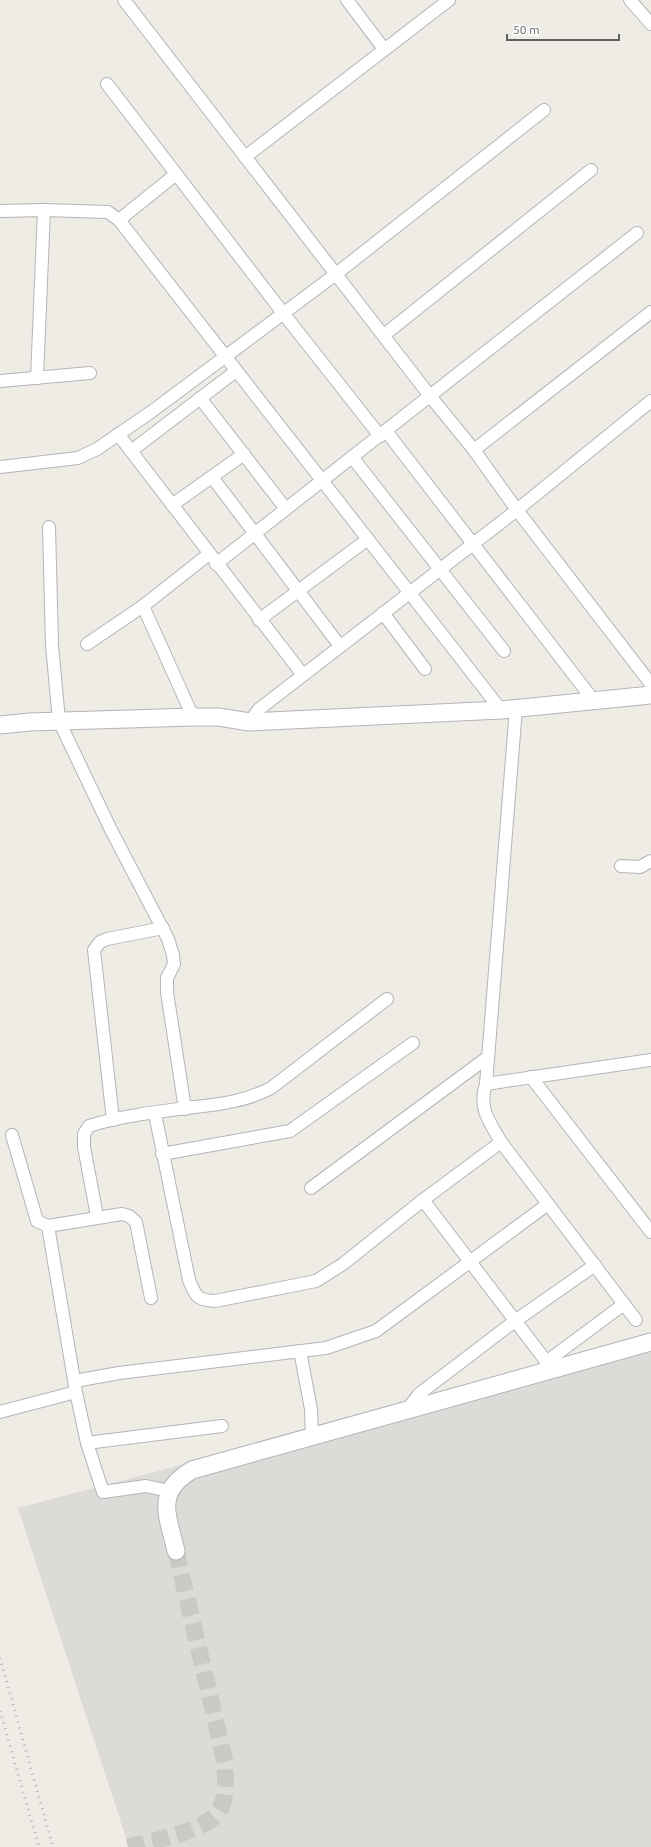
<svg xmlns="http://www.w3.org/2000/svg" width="651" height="1847" viewBox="0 0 651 1847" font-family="Ubuntu,sans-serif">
  <rect width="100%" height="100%" fill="#eeece5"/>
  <path fill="#dddbd7" d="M 651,1337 L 651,1847 L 129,1847 L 18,1508 L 432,1399 Z"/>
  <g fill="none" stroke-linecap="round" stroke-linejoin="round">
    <path stroke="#cac9c5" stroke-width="17" stroke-dasharray="17 8" stroke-linecap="butt" d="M 128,1847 C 152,1841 205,1832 219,1811 C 228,1797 225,1778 225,1762 L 176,1551"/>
    <defs>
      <g id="street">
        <path d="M 124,0 L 430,396 L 474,450 L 517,510 L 651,684"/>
        <path d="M 347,0 L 384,49"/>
        <path d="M 630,0 L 651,24"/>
        <path d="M 107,84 L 283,313 L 380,436"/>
        <path d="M 245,157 L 449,0"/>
        <path d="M 0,211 L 44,210 L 108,212 L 119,220 L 501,710"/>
        <path d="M 119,220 L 175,175"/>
        <path d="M 384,335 L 591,170"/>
        <path d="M 37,378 L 44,210"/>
        <path d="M 0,381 L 90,373"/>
        <path d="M 200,398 L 286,509"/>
        <path d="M 386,431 L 594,701"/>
        <path d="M 118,434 L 303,675"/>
        <path d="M 474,450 L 651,312"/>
        <path d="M 131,451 L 236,371"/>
        <path d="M 352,457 L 504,651"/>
        <path d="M 0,467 L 78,458 L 97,449 L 151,412 L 336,274 L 544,110"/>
        <path d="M 212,477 L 340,646"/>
        <path d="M 172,505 L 244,454"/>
        <path d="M 49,527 L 52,645 L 59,721 L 111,830 L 168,939 L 173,955 L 174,964 L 167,978 L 167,992 L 185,1109"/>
        <path d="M 216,564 L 637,233"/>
        <path d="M 143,606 L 193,717"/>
        <path d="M 383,613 L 425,669"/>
        <path d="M 259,620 L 368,539"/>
        <path d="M 87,644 L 143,606 L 209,554"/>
        <path d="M 516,708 L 486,1084 C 478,1108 489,1121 501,1142 L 636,1320"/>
        <path d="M 250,722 L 258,710 L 517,510 L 651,401"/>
        <path d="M 621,866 L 640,867 L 651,861"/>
        <path d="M 531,1077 L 651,1232"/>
        <path d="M 486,1084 L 651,1060"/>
        <path d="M 155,1114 L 189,1280 C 196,1296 196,1300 215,1301 L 316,1281 L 343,1264 L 423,1200 L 501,1142"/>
        <path d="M 113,1120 L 94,950 L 100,942 L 107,939 L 163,928"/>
        <path d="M 12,1135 L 37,1221 L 48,1226 L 122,1214 L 129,1216 L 136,1222 L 151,1298"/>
        <path d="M 162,1154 L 290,1131 L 413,1043"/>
        <path d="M 311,1188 L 488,1057"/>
        <path d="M 423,1200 L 552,1369"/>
        <path d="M 97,1216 L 84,1147 L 84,1134 L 89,1126 C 119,1116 163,1111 195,1107 C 222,1104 246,1101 271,1088 L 387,999"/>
        <path d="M 48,1226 L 76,1392 L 87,1443 L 103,1492 L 146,1486 L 169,1491"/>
        <path d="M 300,1351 L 311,1409 L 312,1436"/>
        <path d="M 546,1362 L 624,1304"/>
        <path d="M 75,1381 L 119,1373 L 326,1348 L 376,1331 L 548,1204"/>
        <path d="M 407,1410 L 419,1394 L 515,1321 L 595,1265"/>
        <path d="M 0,1412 L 76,1392"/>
        <path d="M 87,1443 L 222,1426"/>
      </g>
      <g id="secondary">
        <path d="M 0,725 L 30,722 L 193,717 L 218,717 L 250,722 L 501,710 L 651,695"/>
        <path d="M 176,1551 C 168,1515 154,1493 192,1470 L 651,1342"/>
      </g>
    </defs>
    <use href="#street" stroke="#b2b5b9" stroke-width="14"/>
    <use href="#secondary" stroke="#b1b4b9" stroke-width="19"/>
    <use href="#street" stroke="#fff" stroke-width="12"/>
    <use href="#secondary" stroke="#fff" stroke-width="17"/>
    <g stroke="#b3b4b4" stroke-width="3" stroke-dasharray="1 5" stroke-linecap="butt">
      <path d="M 0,1658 L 53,1847"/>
      <path d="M 0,1711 L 39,1847"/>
    </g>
  </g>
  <path d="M507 34v6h112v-6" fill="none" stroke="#5d6064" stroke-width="2"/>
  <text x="513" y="34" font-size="12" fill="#5d6064" stroke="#ffffff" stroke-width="3" paint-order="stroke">50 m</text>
</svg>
